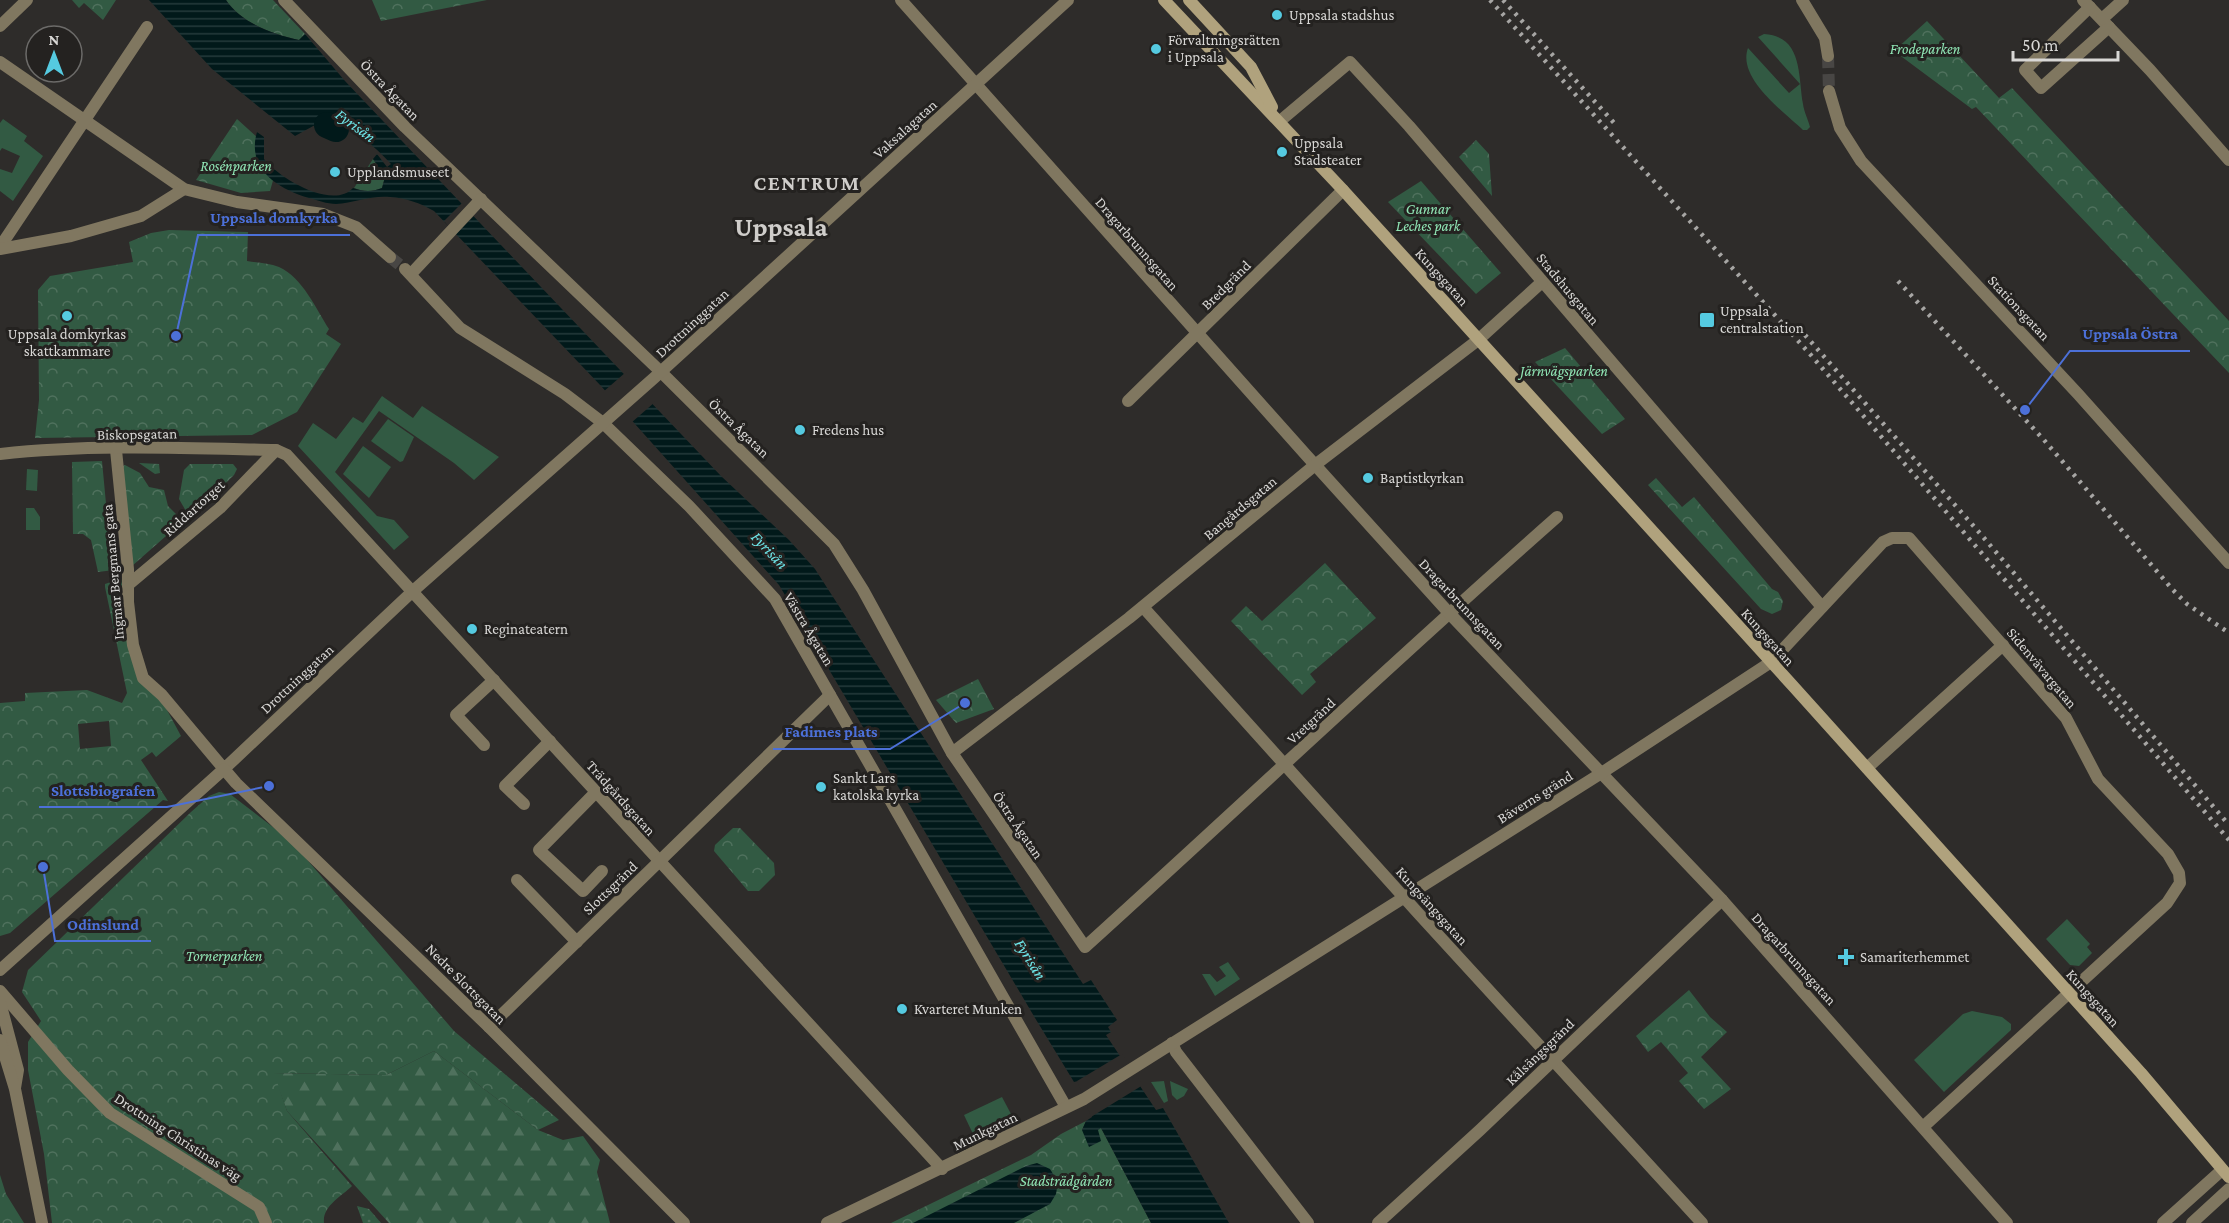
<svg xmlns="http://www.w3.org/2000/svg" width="2229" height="1223" viewBox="0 0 2229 1223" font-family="'Crimson Pro',serif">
  <defs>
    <pattern id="forest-firs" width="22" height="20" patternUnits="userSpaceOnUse" patternTransform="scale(1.5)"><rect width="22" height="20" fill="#325a43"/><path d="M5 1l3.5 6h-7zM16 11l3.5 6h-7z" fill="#4f715d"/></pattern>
    <pattern id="park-crowns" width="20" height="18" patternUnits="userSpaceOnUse" patternTransform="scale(1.5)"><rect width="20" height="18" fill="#325a43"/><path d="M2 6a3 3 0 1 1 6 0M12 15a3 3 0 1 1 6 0" fill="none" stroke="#4f715d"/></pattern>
    <pattern id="garden-dots" width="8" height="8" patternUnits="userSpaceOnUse" patternTransform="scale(1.5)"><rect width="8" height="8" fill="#325a43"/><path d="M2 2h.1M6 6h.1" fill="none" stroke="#4f715d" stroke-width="1.8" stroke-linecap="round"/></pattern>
    <pattern id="water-rules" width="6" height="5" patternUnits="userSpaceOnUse" patternTransform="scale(1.5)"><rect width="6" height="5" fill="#01191a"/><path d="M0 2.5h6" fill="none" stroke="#253a3b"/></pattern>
  </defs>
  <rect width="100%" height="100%" fill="#2e2c2a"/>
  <g fill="#325a43">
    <path d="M 1764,34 C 1803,36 1798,76 1803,104 C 1804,112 1808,119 1810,127 L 1807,130 L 1803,130 C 1783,111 1737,78 1748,48 L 1789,93 L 1800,84 L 1758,37 Z"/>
    <path d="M 3,119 L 27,136 L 24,141 L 43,156 L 13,201 L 0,191 L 0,169 L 12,173 L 20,156 L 2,148 L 0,151 L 0,123 Z"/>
    <path d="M 373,159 L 385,177 L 382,188 C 372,192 364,192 354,188 Z"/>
    <path d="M 382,396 L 413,418 L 422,406 L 499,457 L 474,480 L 454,463 L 379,411 L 335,472 L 377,516 L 394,520 L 409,537 L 394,550 L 298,446 L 313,423 L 336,439 L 353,417 L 363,423 Z"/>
    <path d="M 388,419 L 414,437 L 403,461 L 400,462 L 371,441 Z"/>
    <path d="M 363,446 L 391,467 L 369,498 L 343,474 Z"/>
    <path d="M 27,469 L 38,470 L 37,491 L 26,490 Z"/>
    <path d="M 26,508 L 34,508 L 40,517 L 40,530 L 26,530 Z"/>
    <path d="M 2067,919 L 2090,944 L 2087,947 L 2092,953 L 2079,966 L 2070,965 L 2046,939 Z"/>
    <path d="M 1228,962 L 1240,979 L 1215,996 L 1202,974 L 1210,974 L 1217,982 L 1226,976 L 1219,967 Z"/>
    <path d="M 1972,1011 L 2002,1017 L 2011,1024 L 2011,1030 L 1944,1092 L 1914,1060 L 1963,1014 Z"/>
    <path d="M 1164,1081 L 1168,1101 L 1164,1103 L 1151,1082 Z"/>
    <path d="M 1170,1081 L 1188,1089 L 1184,1096 L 1177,1100 L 1172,1095 Z"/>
    <path d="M 1002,1097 L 1011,1114 L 973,1134 L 964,1115 Z"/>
  </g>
  <path fill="url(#forest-firs)" d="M 434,1051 L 538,1130 L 563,1140 L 583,1136 L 600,1160 L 597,1172 L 610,1223 L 389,1223 L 287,1111 L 273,1073 L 386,1075 Z"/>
  <g fill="url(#park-crowns)" fill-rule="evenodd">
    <path d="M 72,0 L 116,0 L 103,20 L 84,3 L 79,8 Z"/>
    <path d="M 226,0 L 273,0 L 305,34 L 299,40 C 273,34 241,23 226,0 Z"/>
    <path d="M 372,0 L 487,0 L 381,21 Z"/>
    <path d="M 1927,21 L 1999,98 L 2012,88 L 2229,321 L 2229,373 L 1976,107 L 1972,109 L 1894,51 Z"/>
    <path d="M 237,119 L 259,139 L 260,158 L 274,177 L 270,191 L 241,193 L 196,180 Z"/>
    <path d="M 1476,140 L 1489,154 L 1492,196 L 1459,157 Z"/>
    <path d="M 1421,181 L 1501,273 L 1476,294 L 1388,202 Z"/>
    <path d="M 169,230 L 248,232 L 247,261 C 257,263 269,263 279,267 C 303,278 316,309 329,329 L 326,334 L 341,344 L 297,412 L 252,435 L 35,438 L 39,400 L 38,290 L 50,276 L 133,262 L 129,242 L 151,233 Z"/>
    <path d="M 1565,348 L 1625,419 L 1602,434 L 1535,362 Z"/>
    <path d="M 102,461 L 111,557 L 114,570 L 98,572 L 91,540 L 83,534 L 73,534 L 72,462 Z"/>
    <path d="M 139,463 L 159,464 L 160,473 L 155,474 Z"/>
    <path d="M 190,464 L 233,464 L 237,469 L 234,475 L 190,518 L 179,499 L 184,470 Z"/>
    <path d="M 125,465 L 140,473 L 149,487 L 164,490 L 168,506 L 183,521 L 132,566 L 123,466 Z"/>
    <path d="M 1656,478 L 1682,507 L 1694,497 L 1772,589 L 1778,592 L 1783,601 L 1781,610 L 1772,614 L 1761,609 L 1648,485 Z"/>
    <path d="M 1325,563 L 1376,618 L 1310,674 L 1316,682 L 1302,695 L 1231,621 L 1246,606 L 1262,621 Z"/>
    <path d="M 120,579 L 122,580 L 131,643 L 181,736 L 156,757 L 152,752 L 141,760 L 168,801 L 163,800 L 10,933 L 0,936 L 0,703 L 25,701 L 25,693 L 87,690 L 122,703 L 127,693 L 105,587 L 105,584 ZM 109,721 L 111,746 L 80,749 L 78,724 Z"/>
    <path d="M 978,679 L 994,709 L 956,723 L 936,700 Z"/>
    <path d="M 219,792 L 230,794 L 291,841 L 454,1031 L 559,1120 L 538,1130 L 434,1051 L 386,1075 L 274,1073 L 287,1111 L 352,1186 C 342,1196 322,1206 324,1223 L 52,1223 L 44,1154 L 28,1070 L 28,1042 L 41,1021 L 22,992 L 28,970 L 191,812 L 209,796 Z"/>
    <path d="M 733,828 L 740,828 L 774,863 L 775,875 L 759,891 L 748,891 L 714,851 L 715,845 Z"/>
    <path d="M 1689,990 L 1710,1017 L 1727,1032 L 1701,1057 L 1731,1089 L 1704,1109 L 1679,1081 L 1688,1073 L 1661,1042 L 1648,1052 L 1636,1036 Z"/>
    <path d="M 1086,1121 L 1082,1130 L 1101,1128 L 1151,1223 L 891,1223 L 1031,1155 L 1061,1134 Z"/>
    <path d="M 0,1175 L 6,1194 L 24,1223 L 0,1223 Z"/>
  </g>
  <path fill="url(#garden-dots)" d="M 357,1206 L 369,1209 L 381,1223 L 363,1223 Z"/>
  <g fill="url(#water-rules)">
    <path d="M 149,0 L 226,0 C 241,23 273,34 299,40 L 305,34 L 345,81 L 421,161 L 721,476 L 789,540 L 815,569 L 1083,984 L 1091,980 L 1117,1020 L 1108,1027 L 1111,1032 L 1106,1035 L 1156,1110 L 1163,1108 L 1229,1223 L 1151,1223 L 1101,1128 L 1098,1130 L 1101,1141 L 1089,1147 L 1082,1130 L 1086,1121 L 1092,1117 L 1078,1081 L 1074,1082 L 1035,1018 L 779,585 L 601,386 L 434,211 C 420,203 406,198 390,197 C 372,195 354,203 336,204 C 327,204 317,200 309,198 C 278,189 246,169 257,132 L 264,137 L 264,159 C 280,179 333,210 353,188 C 364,192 372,192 382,188 L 385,177 L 373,159 L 377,154 L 387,167 L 391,164 C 374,145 351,127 326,119 L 295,136 L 212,69 Z"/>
    <path d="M 1037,1163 L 1050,1169 L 1058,1182 L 1056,1194 L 1050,1204 L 1014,1223 L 913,1223 L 1026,1166 Z"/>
  </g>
  <g fill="#2e2c2a">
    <path d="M 462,203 L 474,216 L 455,235 L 444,221 Z"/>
    <path d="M 626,372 L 655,402 L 631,423 L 603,392 Z"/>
    <path d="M 1122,1054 L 1143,1085 L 1091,1117 L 1077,1081 Z"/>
  </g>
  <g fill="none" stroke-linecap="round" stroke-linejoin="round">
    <path stroke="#01191a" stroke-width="26" d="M 327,125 L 336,129"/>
    <g stroke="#484644" stroke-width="12" stroke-dasharray="12 6" stroke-linecap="butt">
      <path d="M 1828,56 L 1829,91"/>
      <path d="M 390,257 L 405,269"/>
    </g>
    <g stroke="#807760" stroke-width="12">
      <path d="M 284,0 L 405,127 L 661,372 L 834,544 L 863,590 L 952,753 L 1085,947 C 1243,804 1397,658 1557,517"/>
      <path d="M 901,0 L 1307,456 L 1449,613 L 1722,900 L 2007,1223"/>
      <path d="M 1802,0 L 1825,38 L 1828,56"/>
      <path d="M 2083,0 L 2150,70 L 2229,160"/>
      <path d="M 2090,7 L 2025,70 L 2041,88 L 2109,27"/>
      <path d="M 2102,19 L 2123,0"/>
      <path d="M 0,26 L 27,0"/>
      <path d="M 0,62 L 184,189 L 237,202 L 323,214 L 356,227 L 390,257"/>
      <path d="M 1829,91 L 1840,128 L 1861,161 L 2078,394 L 2229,563"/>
      <path d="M 1280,121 L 1350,62 L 1409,126 L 1822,607"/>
      <path d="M 0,247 L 147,27"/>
      <path d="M 0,249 L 71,236 L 141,216 L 184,189"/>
      <path d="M 405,269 L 460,328 L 565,394 L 603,423 L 689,506 L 775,599 L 1066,1107"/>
      <path d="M 411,274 L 481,199"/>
      <path d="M 1128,401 L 1343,190"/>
      <path d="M 116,450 L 128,569 L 128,602 L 133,645 L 143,678 L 162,695 L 224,769 L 413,591 L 654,378 L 1068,0"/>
      <path d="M 0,454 C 91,444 184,448 276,450 L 287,455 L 942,1169"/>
      <path d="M 128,585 L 220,508 L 276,450"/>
      <path d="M 1143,607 L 1418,913 L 1702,1223"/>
      <path d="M 484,745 L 456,715 L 494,680"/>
      <path d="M 952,753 L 1129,618 L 1315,465 L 1478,340 L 1542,282"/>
      <path d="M 1867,768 L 2003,645"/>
      <path d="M 596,792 L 539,850 L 583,891 L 602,871"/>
      <path d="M 524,804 L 505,786 L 550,741"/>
      <path d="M 517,880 L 577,942"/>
      <path d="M 0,991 L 68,1070 L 110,1113 L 259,1207 L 266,1223"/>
      <path d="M 489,1027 L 830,695"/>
      <path d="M 1172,1043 L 1176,1052 L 1308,1223"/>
      <path d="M 827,1223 L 1084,1099 L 1600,774 L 1771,662 L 1883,542 L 1892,538 L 1909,538 L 2066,718 L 2098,779 L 2168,854 L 2179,873 L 2180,883 L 2167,903 L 1923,1127"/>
      <path d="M 1378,1223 L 1480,1130 L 1722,900"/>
    </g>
    <g stroke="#807760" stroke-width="12">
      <path d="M 0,970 L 224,769 L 236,783 L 489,1027 L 684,1223"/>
      <path d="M 0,1002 L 18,1070 L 15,1088"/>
      <path d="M 0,1040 L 15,1089 L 42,1223"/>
      <path d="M 2163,1223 L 2222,1170"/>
      <path d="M 2192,1223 L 2229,1189"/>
    </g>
    <g stroke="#b0a27d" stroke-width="12">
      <path d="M 1164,0 L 1343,190 L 1793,686 L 2141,1073 L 2229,1177"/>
      <path d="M 1189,0 L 1251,67 L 1272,107"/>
    </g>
    <g stroke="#a7a6a4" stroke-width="4.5" stroke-dasharray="3 6" stroke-linecap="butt">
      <path d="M 1490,0 L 1810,354 L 2229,840"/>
      <path d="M 1503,0 L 1616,125"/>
      <path d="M 1898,281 L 2044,440 L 2173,590 L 2187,604 L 2229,633"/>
      <path d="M 1805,335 L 1978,531 L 2229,825"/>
    </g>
  </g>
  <g fill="#55cae0" stroke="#242220" stroke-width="2">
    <circle cx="1277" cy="15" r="6"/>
    <circle cx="1156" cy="49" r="6"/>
    <circle cx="1282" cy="152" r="6"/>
    <circle cx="335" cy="172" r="6"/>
    <circle cx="67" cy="316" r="6"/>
    <rect x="1699" y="312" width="16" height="16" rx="3"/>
    <circle cx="800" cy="430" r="6"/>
    <circle cx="1368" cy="478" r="6"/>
    <circle cx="472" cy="629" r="6"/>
    <circle cx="821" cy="787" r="6"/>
    <path d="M1843 948h6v6h6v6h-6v6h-6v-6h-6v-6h6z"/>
    <circle cx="902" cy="1009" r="6"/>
  </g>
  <g text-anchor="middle" stroke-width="6" stroke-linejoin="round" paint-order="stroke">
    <g font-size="15" fill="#d9d8d6" stroke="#242220" text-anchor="start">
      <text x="1289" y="20">Uppsala stadshus</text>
      <text x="1168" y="45">Förvaltningsrätten<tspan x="1168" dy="17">i Uppsala</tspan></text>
      <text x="1294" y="148">Uppsala<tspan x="1294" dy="17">Stadsteater</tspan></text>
      <text x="347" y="177">Upplandsmuseet</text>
      <text x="1720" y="316">Uppsala<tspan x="1720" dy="17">centralstation</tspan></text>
      <text x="67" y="339" text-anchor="middle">Uppsala domkyrkas<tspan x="67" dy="17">skattkammare</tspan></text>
      <text x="812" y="435">Fredens hus</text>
      <text x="1380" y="483">Baptistkyrkan</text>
      <text x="484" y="634">Reginateatern</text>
      <text x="833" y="783">Sankt Lars<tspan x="833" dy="17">katolska kyrka</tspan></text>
      <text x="1860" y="962">Samariterhemmet</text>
      <text x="914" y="1014">Kvarteret Munken</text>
    </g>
    <g font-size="15" font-style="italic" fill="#90e6b5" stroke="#242220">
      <text x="1925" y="54">Frodeparken</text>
      <text x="236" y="171">Rosénparken</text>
      <text x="1428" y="214">Gunnar<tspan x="1428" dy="17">Leches park</tspan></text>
      <text x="1564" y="376">Järnvägsparken</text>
      <text x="224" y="961">Tornerparken</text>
      <text x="1066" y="1186">Stadsträdgården</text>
    </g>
    <g font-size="15" fill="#d9d8d6" stroke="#242220">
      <text transform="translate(390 90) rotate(46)" y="5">Östra Ågatan</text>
      <text transform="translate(905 129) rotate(-42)" y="5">Vaksalagatan</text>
      <text transform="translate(1137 244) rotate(49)" y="5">Dragarbrunnsgatan</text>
      <text transform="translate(1442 277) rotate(48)" y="5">Kungsgatan</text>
      <text transform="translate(1226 285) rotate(-45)" y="5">Bredgränd</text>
      <text transform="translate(1568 289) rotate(50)" y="5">Stadshusgatan</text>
      <text transform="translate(2019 308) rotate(47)" y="5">Stationsgatan</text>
      <text transform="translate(692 323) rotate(-43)" y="5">Drottninggatan</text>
      <text transform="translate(739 428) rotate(44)" y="5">Östra Ågatan</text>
      <text transform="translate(137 434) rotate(-1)" y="5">Biskopsgatan</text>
      <text transform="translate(194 508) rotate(-42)" y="5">Riddartorget</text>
      <text transform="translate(1240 508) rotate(-40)" y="5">Bangårdsgatan</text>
      <text transform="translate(113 572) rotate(-95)" y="5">Ingmar Bergmans gata</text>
      <text transform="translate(1462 604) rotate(47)" y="5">Dragarbrunnsgatan</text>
      <text transform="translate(809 629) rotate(59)" y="5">Västra Ågatan</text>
      <text transform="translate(1768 637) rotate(48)" y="5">Kungsgatan</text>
      <text transform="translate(2042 668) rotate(50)" y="5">Sidenvävargatan</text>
      <text transform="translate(297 679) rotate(-43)" y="5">Drottninggatan</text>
      <text transform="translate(1311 721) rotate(-43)" y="5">Vretgränd</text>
      <text transform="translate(1535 797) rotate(-32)" y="5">Bäverns gränd</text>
      <text transform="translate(621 798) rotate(48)" y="5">Trädgårdsgatan</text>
      <text transform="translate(1018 825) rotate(56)" y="5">Östra Ågatan</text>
      <text transform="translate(610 888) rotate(-44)" y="5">Slottsgränd</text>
      <text transform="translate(1432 906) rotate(48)" y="5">Kungsängsgatan</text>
      <text transform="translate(1794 959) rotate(48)" y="5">Dragarbrunnsgatan</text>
      <text transform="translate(466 984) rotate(45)" y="5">Nedre Slottsgatan</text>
      <text transform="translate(2093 998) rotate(48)" y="5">Kungsgatan</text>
      <text transform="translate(1540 1052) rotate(-44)" y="5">Kålsängsgränd</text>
      <text transform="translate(985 1131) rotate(-26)" y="5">Munkgatan</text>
      <text transform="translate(178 1137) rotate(33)" y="5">Drottning Christinas väg</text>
    </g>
    <g font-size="16" font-style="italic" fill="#6fe9ec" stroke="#242220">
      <text transform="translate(356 125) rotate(36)" y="6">Fyrisån</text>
      <text transform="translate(770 550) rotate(47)" y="6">Fyrisån</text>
      <text transform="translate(1031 959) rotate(58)" y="6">Fyrisån</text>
    </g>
    <g font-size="21" font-weight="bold" letter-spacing="1.5" fill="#cfcdca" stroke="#242220">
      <text x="807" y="190">CENTRUM</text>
    </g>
    <g font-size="27" font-weight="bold" fill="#cfcdca" stroke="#242220">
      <text x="781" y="236">Uppsala</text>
    </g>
  </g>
  <path fill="none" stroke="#4c70d8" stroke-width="2" d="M176 336L198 235H350M2025 410L2070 351H2190M965 703L890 749H773M269 786L167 807H39M43 867L55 941H151"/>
  <g fill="#4c70d8" stroke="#242220" stroke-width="2">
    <circle cx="176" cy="336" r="6"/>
    <circle cx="2025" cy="410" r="6"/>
    <circle cx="965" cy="703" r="6"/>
    <circle cx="269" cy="786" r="6"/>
    <circle cx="43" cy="867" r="6"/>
  </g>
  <g font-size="16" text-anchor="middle" font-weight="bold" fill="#4c70d8" stroke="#242220" stroke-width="6" stroke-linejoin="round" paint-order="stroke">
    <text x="274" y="223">Uppsala domkyrka</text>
    <text x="2130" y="339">Uppsala Östra</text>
    <text x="831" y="737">Fadimes plats</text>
    <text x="103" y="796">Slottsbiografen</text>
    <text x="103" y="930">Odinslund</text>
  </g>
  <g transform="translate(54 54)"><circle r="28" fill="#242220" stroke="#6c6b69" stroke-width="1.5"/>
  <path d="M0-4.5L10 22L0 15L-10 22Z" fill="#55cae0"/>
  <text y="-9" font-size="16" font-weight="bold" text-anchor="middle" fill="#d9d8d6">N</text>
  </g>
  <path d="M2013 51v9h105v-9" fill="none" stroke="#d9d8d6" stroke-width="3"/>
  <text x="2022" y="51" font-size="18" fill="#d9d8d6" stroke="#242220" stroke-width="4.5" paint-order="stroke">50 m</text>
</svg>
